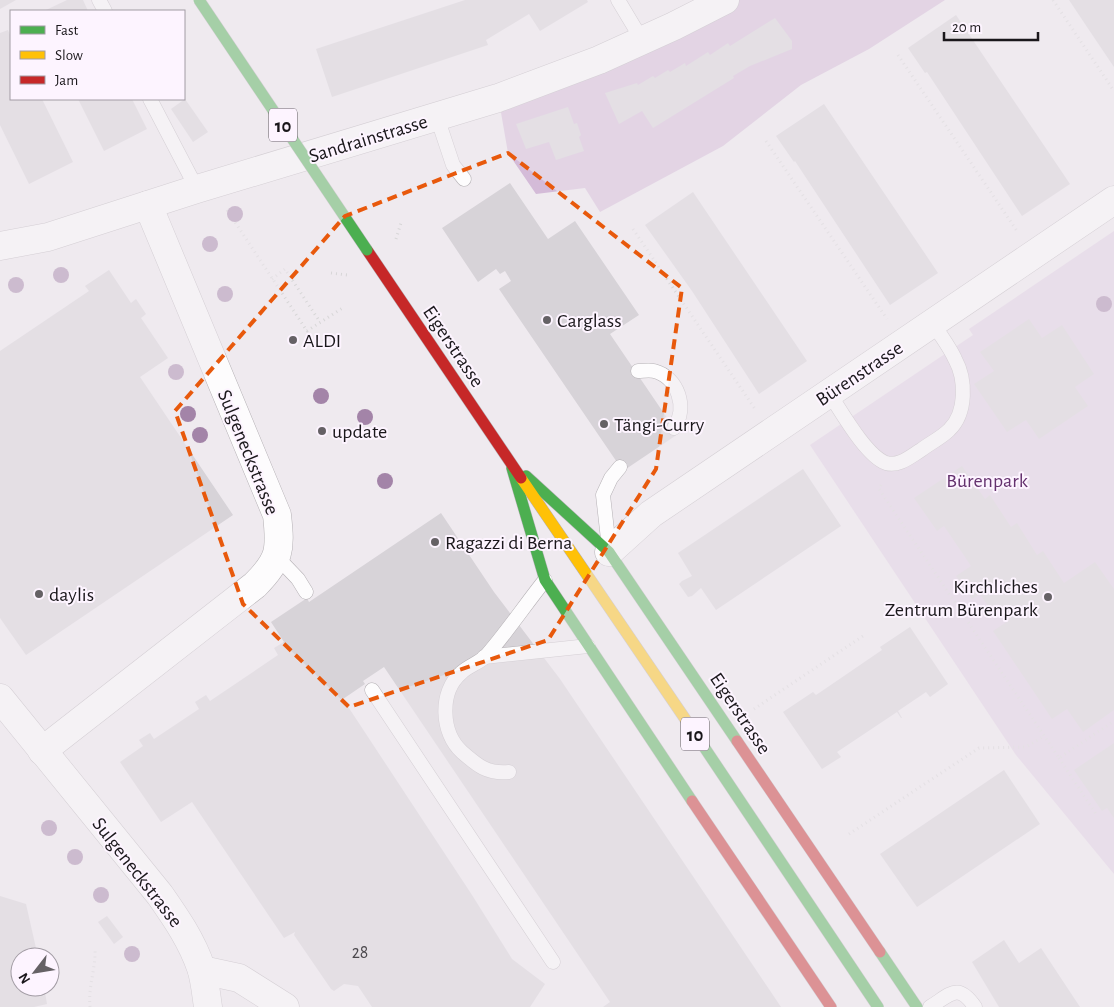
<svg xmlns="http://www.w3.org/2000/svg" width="1114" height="1007" viewBox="0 0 1114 1007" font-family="'Alegreya Sans',sans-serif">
  <rect width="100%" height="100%" fill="#efeaef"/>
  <path fill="#e1d0e4" d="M 1114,231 L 1114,874 L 1016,755 L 810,445 L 973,335 L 969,329 Z"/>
  <path fill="#d4bbd8" d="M 733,0 L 945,0 L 869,49 L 801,85 L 723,146 L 600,212 L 585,188 L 536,194 L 508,153 L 499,101 Z"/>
  <g fill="#d7d3d8">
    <path d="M 0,0 L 16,0 L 0,9 Z"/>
    <path d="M 67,0 L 83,0 L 88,11 L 44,11 Z"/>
    <path d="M 465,0 L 587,0 L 588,2 L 540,31 L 529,14 L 486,40 L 488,45 L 332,97 L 316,49 Z"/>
    <path d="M 1069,0 L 1114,0 L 1114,67 L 1087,27 Z"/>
    <path d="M 956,15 L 1070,184 L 1022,216 L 927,72 L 925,73 L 908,48 Z"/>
    <path d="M 775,18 L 792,41 L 792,49 L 750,66 L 733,76 L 734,78 L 653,128 L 642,111 L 619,124 L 605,93 L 637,83 L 638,85 L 653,76 L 655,78 L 668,70 L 670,72 L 685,63 L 686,66 L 708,52 L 710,55 L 728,43 L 730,46 Z"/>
    <path d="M 8,30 L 11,37 L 11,99 L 42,99 L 73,162 L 29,184 L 0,125 L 0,33 Z"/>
    <path d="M 78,99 L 132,99 L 147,129 L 104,151 Z"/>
    <path d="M 185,99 L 208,132 L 193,142 L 171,109 Z"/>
    <path d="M 824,104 L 938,273 L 890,305 L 795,161 L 794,162 L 776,136 Z"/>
    <path d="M 568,107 L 574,124 L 577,123 L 581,135 L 579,137 L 584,151 L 556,160 L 549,142 L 526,149 L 516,124 Z"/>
    <path d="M 510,183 L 548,239 L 575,221 L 639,315 L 610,334 L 678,434 L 623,471 L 499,289 L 511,281 L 505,271 L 500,274 L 496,269 L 478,282 L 442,228 Z"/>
    <path d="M 693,192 L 807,361 L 759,394 L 692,291 L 645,225 Z"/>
    <path d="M 109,270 L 131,303 L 136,299 L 146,314 L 141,318 L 168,358 L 140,377 L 233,515 L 26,655 L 0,618 L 0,351 L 89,291 L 85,286 Z"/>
    <path d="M 1029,319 L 1042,338 L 1062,325 L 1094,374 L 1075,387 L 1088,406 L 1039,439 L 1026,420 L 1007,432 L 974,384 L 994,371 L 980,352 Z"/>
    <path d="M 962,466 L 985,499 L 990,495 L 1011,527 L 1017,523 L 1037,555 L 1043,551 L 1064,583 L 1095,562 L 1114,589 L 1114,710 L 1083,732 L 1067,709 L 1052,719 L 993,631 L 1008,621 L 997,604 L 990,609 L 980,594 L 972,599 L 956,576 L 971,566 L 944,526 L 937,531 L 914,498 Z"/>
    <path d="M 803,469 L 841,526 L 716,610 L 701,588 L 692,596 L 688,597 L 679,584 L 682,581 L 692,576 L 678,553 Z"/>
    <path d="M 441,513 L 494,592 L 560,679 L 781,1007 L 603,1007 L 610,1002 L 384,667 L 363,681 L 365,684 L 343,699 L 472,895 L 512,959 L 545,984 L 530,1007 L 372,1007 L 358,986 L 344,984 L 334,991 L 331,989 L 294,935 L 295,932 L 284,938 L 192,802 L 161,822 L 120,762 L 143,746 L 139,740 L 150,733 L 154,739 L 199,709 L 195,702 L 206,695 L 210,701 L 278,655 L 274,648 L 284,642 L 271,622 L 307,598 L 309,602 Z"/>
    <path d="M 910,627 L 948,684 L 930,697 L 926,692 L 898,711 L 902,718 L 901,718 L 897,712 L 837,752 L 841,757 L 822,769 L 783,712 L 813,692 L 816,695 L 822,691 L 882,650 L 880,647 Z"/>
    <path d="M 1114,743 L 1114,818 L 1107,808 L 1102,811 L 1074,770 Z"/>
    <path d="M 1004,770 L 1040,824 L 917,907 L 880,854 Z"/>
    <path d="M 0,896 L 26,904 L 38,957 L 20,957 L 20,987 L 44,987 L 47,1004 L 34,1007 L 0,1007 Z"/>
    <path d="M 107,916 L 123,937 L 114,944 L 98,922 Z"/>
    <path d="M 1004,940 L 1019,963 L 1041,948 L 1080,1007 L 999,1007 L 972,962 Z"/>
  </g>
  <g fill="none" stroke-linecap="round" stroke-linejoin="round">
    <defs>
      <g id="lane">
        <path d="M 99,0 L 105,11"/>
        <path d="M 618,0 L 642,40"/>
        <path d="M 150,99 L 197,189"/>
        <path d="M 437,117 L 453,165 L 464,179"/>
        <path d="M 638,371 C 643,371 649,370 654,371 C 678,377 688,408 674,428"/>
        <path d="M 829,393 C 841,411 866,456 886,463 C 899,467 911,456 921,450 C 930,443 941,438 949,430 C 967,413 966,379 955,359 C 949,346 940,335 933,323"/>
        <path d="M 609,548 L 603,495 L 611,478 L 620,467"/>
        <path d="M 277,557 L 298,579 L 306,592"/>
        <path d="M 484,657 L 588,646"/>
        <path d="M 372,690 L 553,962"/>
        <path d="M 509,772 C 487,774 478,766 462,752 C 441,733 439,692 461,673 C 468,666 479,663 486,656 C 507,632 525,605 545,580"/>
        <path d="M 930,1007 C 951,994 958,982 975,1007"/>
      </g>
      <g id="street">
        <path d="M 0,246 L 48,237 L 197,189 L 498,98 L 599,60 L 674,26 L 725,0"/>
        <path d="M 609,552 L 651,514 L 1114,200"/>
        <path d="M 0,698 L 160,895 C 176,918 192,941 201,968 C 205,980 206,994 208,1007"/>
        <path d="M 42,751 L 255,585 C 280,560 281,550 277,515 L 148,205"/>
        <path d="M 202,970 L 239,978 L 285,1007"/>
      </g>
      <g id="fast">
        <path d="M 512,468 L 545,580 L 692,801"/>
        <path d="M 526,476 L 609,552 L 737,741"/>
        <path d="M 692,729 L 878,1007"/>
        <path d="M 880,952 L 917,1007"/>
      </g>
      <path id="slow" d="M 521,478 L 692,729"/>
      <g id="jam">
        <path d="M 367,250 L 521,478"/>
        <path d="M 737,741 L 880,952"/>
        <path d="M 692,801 L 831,1007"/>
      </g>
    </defs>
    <use href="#lane" stroke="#b5b1b5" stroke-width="15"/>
    <use href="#street" stroke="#b5b1b5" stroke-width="29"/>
    <use href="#fast" stroke="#b5b1b5" stroke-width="12"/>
    <use href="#slow" stroke="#b5b1b5" stroke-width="12"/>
    <use href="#jam" stroke="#b5b1b5" stroke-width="12"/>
    <g stroke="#d7d6d7" stroke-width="3" stroke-dasharray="1 4" stroke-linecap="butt">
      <path d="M 1053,0 L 1114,91"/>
      <path d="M 898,55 L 1017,231"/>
      <path d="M 766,141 L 887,319"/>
      <path d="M 227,210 L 307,331 L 344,307"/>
      <path d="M 633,229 L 755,409"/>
      <path d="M 396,239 L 401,223"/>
      <path d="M 331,273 L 347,275"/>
      <path d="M 272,279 L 285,269 L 320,322"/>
      <path d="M 881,485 L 879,489 L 1059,758 L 1114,721"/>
      <path d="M 754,709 L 863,636"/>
      <path d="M 1059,758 L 1096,814"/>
      <path d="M 849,834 L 979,748 L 1026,747 L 1044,736"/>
      <path d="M 90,1007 C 88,985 96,969 95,948"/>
    </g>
    <use href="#lane" stroke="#fdfcfd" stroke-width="14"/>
    <use href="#street" stroke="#fdfcfd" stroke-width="28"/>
    <use href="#fast" stroke="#4caf50" stroke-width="11"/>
    <use href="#slow" stroke="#ffc107" stroke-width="11"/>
    <use href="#jam" stroke="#c62828" stroke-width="11"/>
    <defs>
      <path id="fast-bridge" d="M 199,0 L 367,250"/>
    </defs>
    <use href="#fast-bridge" stroke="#b5b1b5" stroke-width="12" stroke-linecap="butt"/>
    <use href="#fast-bridge" stroke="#4caf50" stroke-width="11"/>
  </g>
  <g fill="#a384a8">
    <circle cx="235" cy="214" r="8"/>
    <circle cx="210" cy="244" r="8"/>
    <circle cx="61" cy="275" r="8"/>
    <circle cx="16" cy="285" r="8"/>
    <circle cx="225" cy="294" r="8"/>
    <circle cx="1104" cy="304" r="8"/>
    <circle cx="176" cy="372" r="8"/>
    <circle cx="321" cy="396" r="8"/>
    <circle cx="188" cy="414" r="8"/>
    <circle cx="365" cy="417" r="8"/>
    <circle cx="200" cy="435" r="8"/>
    <circle cx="385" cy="481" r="8"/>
    <circle cx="49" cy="828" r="8"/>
    <circle cx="75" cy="857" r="8"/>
    <circle cx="101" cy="895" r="8"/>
    <circle cx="132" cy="954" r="8"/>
  </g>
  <path d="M0 0H1114V1007H0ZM 508,153 L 682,288 L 656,469 L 548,640 L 349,707 L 243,604 L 175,411 L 345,216 Z" fill="#efeaef" fill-opacity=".55" fill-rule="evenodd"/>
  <path fill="none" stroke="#e8590c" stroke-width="4" stroke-dasharray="10 6" stroke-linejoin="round" d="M 508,153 L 682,288 L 656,469 L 548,640 L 349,707 L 243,604 L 175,411 L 345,216 Z"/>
  <g fill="#656165" stroke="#fdf4ff" stroke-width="2">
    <circle cx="547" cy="320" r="5"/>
    <circle cx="293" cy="340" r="5"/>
    <circle cx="604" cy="424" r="5"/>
    <circle cx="322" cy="431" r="5"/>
    <circle cx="435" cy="542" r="5"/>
    <circle cx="39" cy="594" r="5"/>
    <circle cx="1048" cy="597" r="5"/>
  </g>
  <g text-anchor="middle" stroke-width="4" stroke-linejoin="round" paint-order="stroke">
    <g font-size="18" fill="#4a474b">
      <text x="360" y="958">28</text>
    </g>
    <g fill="#fdf4ff" stroke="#5e595f" stroke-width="1">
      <rect x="269" y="108.5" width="28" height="33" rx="4"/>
      <rect x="681" y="717.5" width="28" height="33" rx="4"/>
    </g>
    <g font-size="19" font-weight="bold" fill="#1a171b">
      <text x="283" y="132">10</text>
      <text x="695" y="741">10</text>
    </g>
    <g font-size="20" fill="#1a171b" stroke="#fdf4ff">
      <text transform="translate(368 138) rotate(-17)" y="7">Sandrainstrasse</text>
      <text transform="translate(454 346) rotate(56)" y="7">Eigerstrasse</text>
      <text transform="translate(859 373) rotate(-34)" y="7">Bürenstrasse</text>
      <text transform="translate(249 452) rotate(68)" y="7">Sulgeneckstrasse</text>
      <text transform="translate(741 713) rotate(56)" y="7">Eigerstrasse</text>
      <text transform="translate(138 872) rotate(52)" y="7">Sulgeneckstrasse</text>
    </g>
    <g font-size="20" fill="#1a171b" stroke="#fdf4ff" text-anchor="start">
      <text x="557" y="327">Carglass</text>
      <text x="303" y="347">ALDI</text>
      <text x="614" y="431">Tängi-Curry</text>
      <text x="332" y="438">update</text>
      <text x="445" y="549">Ragazzi di Berna</text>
      <text x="1038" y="593" text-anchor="end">Kirchliches<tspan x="1038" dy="23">Zentrum Bürenpark</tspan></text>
      <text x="49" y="601">daylis</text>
    </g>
    <g font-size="20" fill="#64316e" stroke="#fdf4ff">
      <text x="987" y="487">Bürenpark</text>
    </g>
  </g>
  <rect x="10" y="10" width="175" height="90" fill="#fdf4ff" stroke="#a29ca4"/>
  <rect x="20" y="26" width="25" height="8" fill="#4caf50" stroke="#a29ca4"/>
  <text x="55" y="35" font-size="15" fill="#1a171b">Fast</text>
  <rect x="20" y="51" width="25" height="8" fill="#ffc107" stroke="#a29ca4"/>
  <text x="55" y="60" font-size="15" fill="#1a171b">Slow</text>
  <rect x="20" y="76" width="25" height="8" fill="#c62828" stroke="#a29ca4"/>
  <text x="55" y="85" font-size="15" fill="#1a171b">Jam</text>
  <g transform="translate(35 972) rotate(239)"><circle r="24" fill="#fdf4ff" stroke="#a29ca4"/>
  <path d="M0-4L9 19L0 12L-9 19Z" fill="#656165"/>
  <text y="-8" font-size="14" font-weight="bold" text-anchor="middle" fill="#1a171b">N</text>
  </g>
  <path d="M944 32v8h94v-8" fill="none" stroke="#1a171b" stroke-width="2.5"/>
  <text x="952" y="32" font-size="15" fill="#1a171b" stroke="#fdf4ff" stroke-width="4" paint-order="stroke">20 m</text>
</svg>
